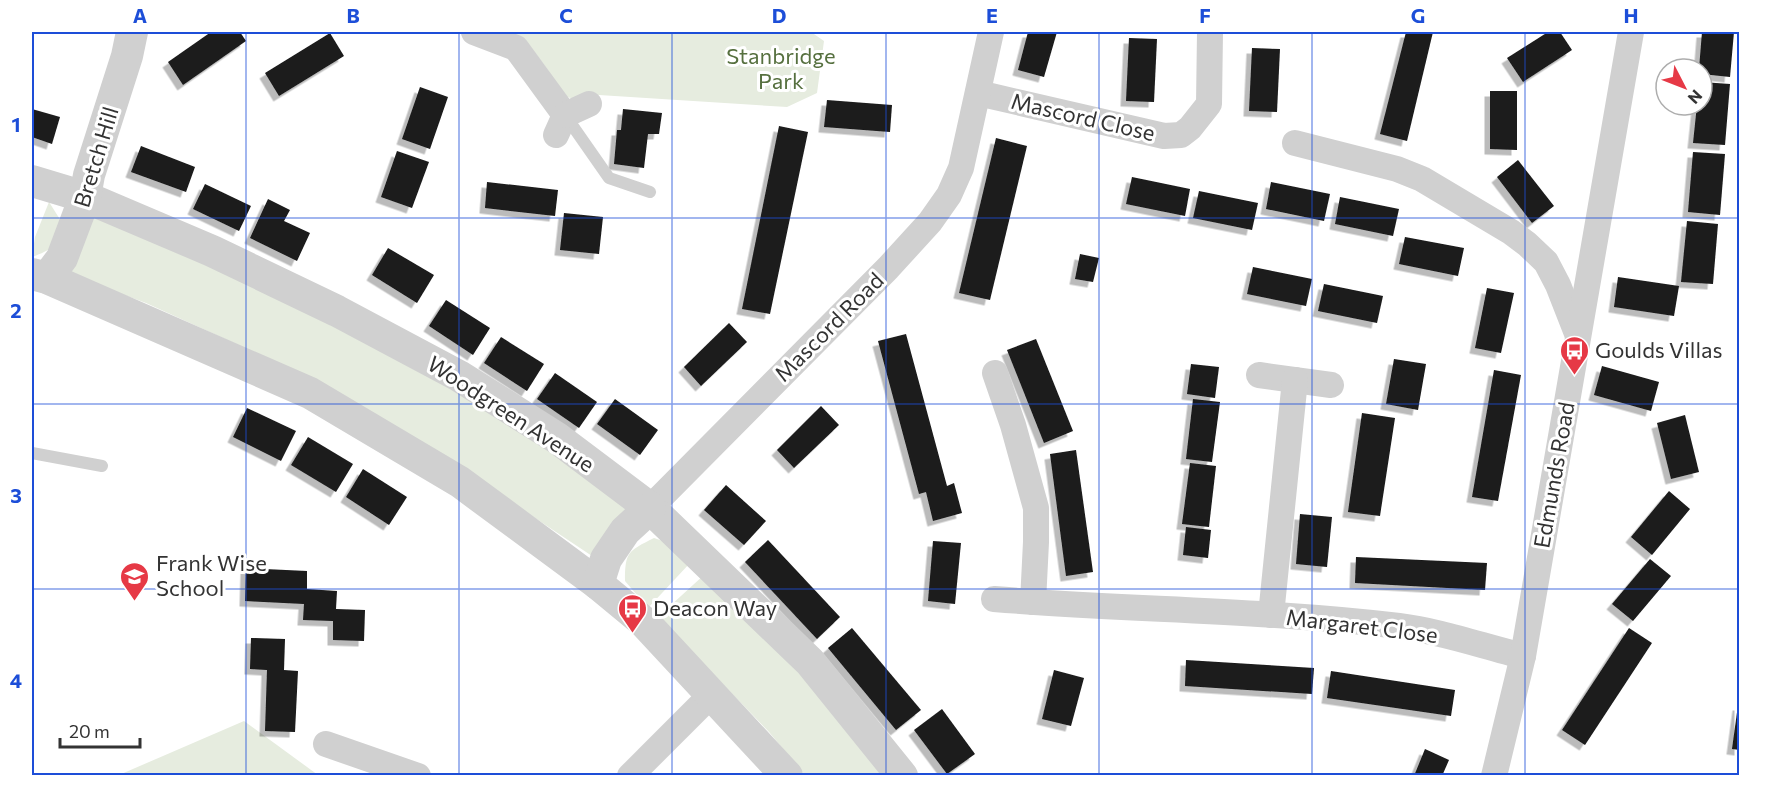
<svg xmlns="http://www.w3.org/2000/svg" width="1771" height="807" viewBox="0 0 1771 807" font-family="Commissioner,sans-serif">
  <defs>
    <filter id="shadow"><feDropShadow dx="-5.5" dy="5.5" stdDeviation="0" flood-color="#0004"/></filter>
  </defs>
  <rect width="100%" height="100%" fill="#fff"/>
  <g fill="#e6ecdf">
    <path d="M 511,32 L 811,32 L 824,41 L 817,93 L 787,107 L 599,95 L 576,99 L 561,96 L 548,70 L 527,42 Z"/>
    <path d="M 49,202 L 61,221 C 56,246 56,248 32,257 L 35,237 Z"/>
    <path d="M 91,215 L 318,311 L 545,444 L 632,507 L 595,558 L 433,450 L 326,391 L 234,343 L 146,303 L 65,273 Z"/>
    <path d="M 654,538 L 669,543 L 690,563 L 648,608 L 625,581 C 625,552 628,551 654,538 Z"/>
    <path d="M 705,574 L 795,665 L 886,775 L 805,775 L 769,732 L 658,617 Z"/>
    <path d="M 244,721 L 318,775 L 119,775 Z"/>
  </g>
  <g fill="#1a1a1a" filter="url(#shadow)">
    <path d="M 211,32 L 240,32 L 246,41 L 183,85 L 168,62 Z"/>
    <path d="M 1028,32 L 1057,32 L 1044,77 L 1018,70 Z"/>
    <path d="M 1406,32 L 1433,32 L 1407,141 L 1380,134 Z"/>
    <path d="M 1548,32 L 1560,32 L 1572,50 L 1523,82 L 1507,58 Z"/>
    <path d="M 1702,32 L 1734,32 L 1730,77 L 1702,74 L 1702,69 L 1699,69 Z"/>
    <path d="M 330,33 L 344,56 L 279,96 L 265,73 Z"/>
    <path d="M 1129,38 L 1157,39 L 1154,102 L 1126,101 Z"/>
    <path d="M 1252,48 L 1280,49 L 1277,112 L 1249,111 Z"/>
    <path d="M 1702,82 L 1730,84 L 1725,145 L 1693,143 L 1697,105 L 1702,105 Z"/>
    <path d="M 420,87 L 448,97 L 430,149 L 402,139 Z"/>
    <path d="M 1490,91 L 1517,91 L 1517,150 L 1490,149 Z"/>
    <path d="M 827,100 L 892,105 L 890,132 L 824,127 Z"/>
    <path d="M 32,109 L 60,117 L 52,144 L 32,137 Z"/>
    <path d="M 623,109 L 662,113 L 659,134 L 648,134 L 644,168 L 614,164 L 617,130 L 621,130 Z"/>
    <path d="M 779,126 L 808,132 L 770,314 L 742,309 Z"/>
    <path d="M 996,138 L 1027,146 L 990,300 L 959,293 Z"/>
    <path d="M 141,146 L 195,167 L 186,192 L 131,172 Z"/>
    <path d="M 397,151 L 429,162 L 412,208 L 381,197 Z"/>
    <path d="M 1693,152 L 1725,154 L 1720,215 L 1688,212 Z"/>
    <path d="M 1518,160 L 1554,206 L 1532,223 L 1497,177 Z"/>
    <path d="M 1132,177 L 1190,189 L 1185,216 L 1126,204 Z"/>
    <path d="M 487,182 L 558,190 L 555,216 L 485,208 Z"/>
    <path d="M 1271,182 L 1330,194 L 1324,221 L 1266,209 Z"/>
    <path d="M 205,184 L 251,206 L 239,231 L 193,209 Z"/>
    <path d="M 1199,191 L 1258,203 L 1252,230 L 1193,218 Z"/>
    <path d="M 1340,197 L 1399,209 L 1393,236 L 1335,224 Z"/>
    <path d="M 268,199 L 290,210 L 284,221 L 310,233 L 297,261 L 250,238 Z"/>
    <path d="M 564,213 L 603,217 L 599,254 L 560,250 Z"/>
    <path d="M 1687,221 L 1718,224 L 1713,284 L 1681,282 Z"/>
    <path d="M 1405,237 L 1464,248 L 1458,276 L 1399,264 Z"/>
    <path d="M 388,248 L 434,275 L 417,303 L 372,275 Z"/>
    <path d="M 1080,254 L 1099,258 L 1093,282 L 1075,279 Z"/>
    <path d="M 1253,267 L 1312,279 L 1306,306 L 1247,294 Z"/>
    <path d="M 1618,277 L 1679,286 L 1674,316 L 1614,307 Z"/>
    <path d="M 1324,284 L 1383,296 L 1377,323 L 1318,311 Z"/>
    <path d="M 1487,288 L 1514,293 L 1501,353 L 1475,348 Z"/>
    <path d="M 446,300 L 490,328 L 473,355 L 429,326 Z"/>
    <path d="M 729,323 L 747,342 L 701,386 L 684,367 Z"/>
    <path d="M 906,334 L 947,486 L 954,483 L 962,513 L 933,521 L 926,492 L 919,494 L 878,341 Z"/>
    <path d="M 501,337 L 544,364 L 527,391 L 484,363 Z"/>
    <path d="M 1036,339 L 1073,431 L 1044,443 L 1007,350 Z"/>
    <path d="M 1394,359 L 1426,364 L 1418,410 L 1386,404 Z"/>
    <path d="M 1191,364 L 1219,367 L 1215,398 L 1187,394 Z"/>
    <path d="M 1602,366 L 1659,382 L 1651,411 L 1594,395 Z"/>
    <path d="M 1494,370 L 1521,375 L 1498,501 L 1472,497 Z"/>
    <path d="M 555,373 L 597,402 L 579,428 L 537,399 Z"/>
    <path d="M 615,399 L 658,430 L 640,455 L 597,424 Z"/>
    <path d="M 1193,399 L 1220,402 L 1212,462 L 1186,459 Z"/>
    <path d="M 821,406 L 839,425 L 794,468 L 777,450 Z"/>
    <path d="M 247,408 L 296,431 L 281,461 L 233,437 Z"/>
    <path d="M 1362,413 L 1395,418 L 1380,516 L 1348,512 Z"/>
    <path d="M 1685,415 L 1699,472 L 1671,479 L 1657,423 Z"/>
    <path d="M 308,437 L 353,464 L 336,492 L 291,465 Z"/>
    <path d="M 1076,450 L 1093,572 L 1066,576 L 1050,454 Z"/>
    <path d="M 1190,463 L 1216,466 L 1209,527 L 1182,524 Z"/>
    <path d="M 363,469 L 407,497 L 389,525 L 346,497 Z"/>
    <path d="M 726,485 L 766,521 L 744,545 L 704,510 Z"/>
    <path d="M 1669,491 L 1690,509 L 1652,555 L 1631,537 Z"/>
    <path d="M 1300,514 L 1332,517 L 1327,567 L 1296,564 Z"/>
    <path d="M 1186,527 L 1211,530 L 1208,558 L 1183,555 Z"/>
    <path d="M 768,540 L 840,617 L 817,639 L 745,562 Z"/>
    <path d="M 933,541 L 961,543 L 955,604 L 928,601 Z"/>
    <path d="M 1356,557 L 1487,563 L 1485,590 L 1355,583 Z"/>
    <path d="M 1650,559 L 1671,576 L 1633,621 L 1612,604 Z"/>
    <path d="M 246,568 L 307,571 L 307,589 L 337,591 L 336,609 L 365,610 L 364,641 L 333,640 L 333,621 L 303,620 L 304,604 L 245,601 Z"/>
    <path d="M 852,628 L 921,710 L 896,730 L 828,648 Z"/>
    <path d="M 1629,628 L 1652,643 L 1585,745 L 1562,730 Z"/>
    <path d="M 251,638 L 285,639 L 284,670 L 298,671 L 295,732 L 265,731 L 267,670 L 250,669 Z"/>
    <path d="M 1186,660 L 1314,668 L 1312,694 L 1185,686 Z"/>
    <path d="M 1054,670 L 1084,678 L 1071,726 L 1042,719 Z"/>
    <path d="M 1331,671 L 1455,690 L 1451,716 L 1327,698 Z"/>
    <path d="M 1738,705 L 1740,705 L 1740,750 L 1732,749 Z"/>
    <path d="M 942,709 L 975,754 L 947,774 L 914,730 Z"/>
    <path d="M 1425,749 L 1449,760 L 1442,776 L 1414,776 Z"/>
  </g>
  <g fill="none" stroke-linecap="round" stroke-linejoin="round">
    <g stroke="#d0d0d0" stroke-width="12">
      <path d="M 565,115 L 609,178 L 650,192"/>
      <path d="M 32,453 L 102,466"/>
    </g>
    <g stroke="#d0d0d0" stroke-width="26">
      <path d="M 474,32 L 516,48 L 565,115 L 556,135"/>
      <path d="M 978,93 L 1164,136 L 1181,135 L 1190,128 L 1209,104 L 1210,32"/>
      <path d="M 565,115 L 589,104"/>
      <path d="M 1295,143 L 1397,169 L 1422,179 L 1511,232 L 1527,244 L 1546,262 L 1558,285 L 1578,336"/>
      <path d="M 995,373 L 1013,425 L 1036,508 L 1036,542 L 1033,602"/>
      <path d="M 1259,375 L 1331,385"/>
      <path d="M 650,508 L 888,268 L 930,222 L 949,195 L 961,168 L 991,32"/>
      <path d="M 994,599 C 1129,610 1265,610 1399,626 C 1440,631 1482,646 1523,656"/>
      <path d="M 1271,615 L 1295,380"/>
      <path d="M 326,744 L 418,776"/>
      <path d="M 630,776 L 711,695"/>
      <path d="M 1494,776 L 1523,656 L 1631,32"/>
    </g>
    <g stroke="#d0d0d0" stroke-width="32">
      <path d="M 32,181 L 85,197 L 212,251 L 337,311 L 459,376 L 557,438 L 650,508 L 810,662 L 902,776"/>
      <path d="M 32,274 L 47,278 L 310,393 L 460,482 L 598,584 L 644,622 L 787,776"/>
      <path d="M 47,278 L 62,258 L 85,197 L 89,175 L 127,56 L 132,32"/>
      <path d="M 598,584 L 606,559 L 625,531 L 650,508"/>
    </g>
  </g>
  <path fill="none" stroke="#1d4ed8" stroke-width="1.5" stroke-opacity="0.55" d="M 246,32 L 246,776M 459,32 L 459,776M 672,32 L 672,776M 886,32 L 886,776M 1099,32 L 1099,776M 1312,32 L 1312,776M 1525,32 L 1525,776M 32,218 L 1740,218M 32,404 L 1740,404M 32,589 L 1740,589"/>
  <defs>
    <symbol id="bus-pin" viewBox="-11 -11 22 30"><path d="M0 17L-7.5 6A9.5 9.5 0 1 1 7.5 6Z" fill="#e63946" stroke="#fff"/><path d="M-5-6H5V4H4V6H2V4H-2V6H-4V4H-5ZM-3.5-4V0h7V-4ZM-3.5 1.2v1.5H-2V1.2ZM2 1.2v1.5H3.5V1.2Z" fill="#fff"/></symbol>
    <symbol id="school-pin" viewBox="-11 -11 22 30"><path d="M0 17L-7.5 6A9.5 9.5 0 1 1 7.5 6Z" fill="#e63946" stroke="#fff"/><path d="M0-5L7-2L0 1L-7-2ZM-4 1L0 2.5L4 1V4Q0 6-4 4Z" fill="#fff"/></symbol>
  </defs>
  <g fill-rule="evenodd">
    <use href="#bus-pin" x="1558" y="334" width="33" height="45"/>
    <use href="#school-pin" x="118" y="560" width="33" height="45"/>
    <use href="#bus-pin" x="616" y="592" width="33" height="45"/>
  </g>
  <g text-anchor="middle" stroke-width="6" stroke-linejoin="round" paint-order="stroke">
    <g font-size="22" fill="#56703f" stroke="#fff">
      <text x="781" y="64">Stanbridge<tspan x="781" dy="25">Park</tspan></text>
    </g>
    <g font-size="22" fill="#333" stroke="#fff">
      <text transform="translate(1083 117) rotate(13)" y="8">Mascord Close</text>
      <text transform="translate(96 157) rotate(-73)" y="8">Bretch Hill</text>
      <text transform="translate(829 327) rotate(-45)" y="8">Mascord Road</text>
      <text transform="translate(511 414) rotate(33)" y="8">Woodgreen Avenue</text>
      <text transform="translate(1554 475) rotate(-80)" y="8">Edmunds Road</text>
      <text transform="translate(1362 626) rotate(7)" y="8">Margaret Close</text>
    </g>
    <g font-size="22" fill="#333" stroke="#fff" text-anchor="start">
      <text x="1595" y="358">Goulds Villas</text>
      <text x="156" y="571">Frank Wise<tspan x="156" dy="25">School</tspan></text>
      <text x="653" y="616">Deacon Way</text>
    </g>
  </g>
  <rect width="1771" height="807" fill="none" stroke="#ffffff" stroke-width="66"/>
  <g transform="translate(1684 87) rotate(132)"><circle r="28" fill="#ffffff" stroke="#adadad" stroke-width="1.5"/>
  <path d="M0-4.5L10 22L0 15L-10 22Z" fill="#e63946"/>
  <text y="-9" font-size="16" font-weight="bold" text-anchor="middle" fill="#333333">N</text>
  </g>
  <path d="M60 738v9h80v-9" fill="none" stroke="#333333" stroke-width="3"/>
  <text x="69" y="738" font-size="18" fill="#333333" stroke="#ffffff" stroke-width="4.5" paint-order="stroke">20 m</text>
  <rect x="33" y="33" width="1705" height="741" fill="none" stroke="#1d4ed8" stroke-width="2"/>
  <g font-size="20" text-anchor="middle" font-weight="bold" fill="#1d4ed8">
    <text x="140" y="23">A</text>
    <text x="353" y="23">B</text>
    <text x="566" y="23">C</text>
    <text x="779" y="23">D</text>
    <text x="992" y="23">E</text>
    <text x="1205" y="23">F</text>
    <text x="1418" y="23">G</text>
    <text x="1631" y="23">H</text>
    <text x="16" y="132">1</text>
    <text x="16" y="318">2</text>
    <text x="16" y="503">3</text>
    <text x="16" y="688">4</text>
  </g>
</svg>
